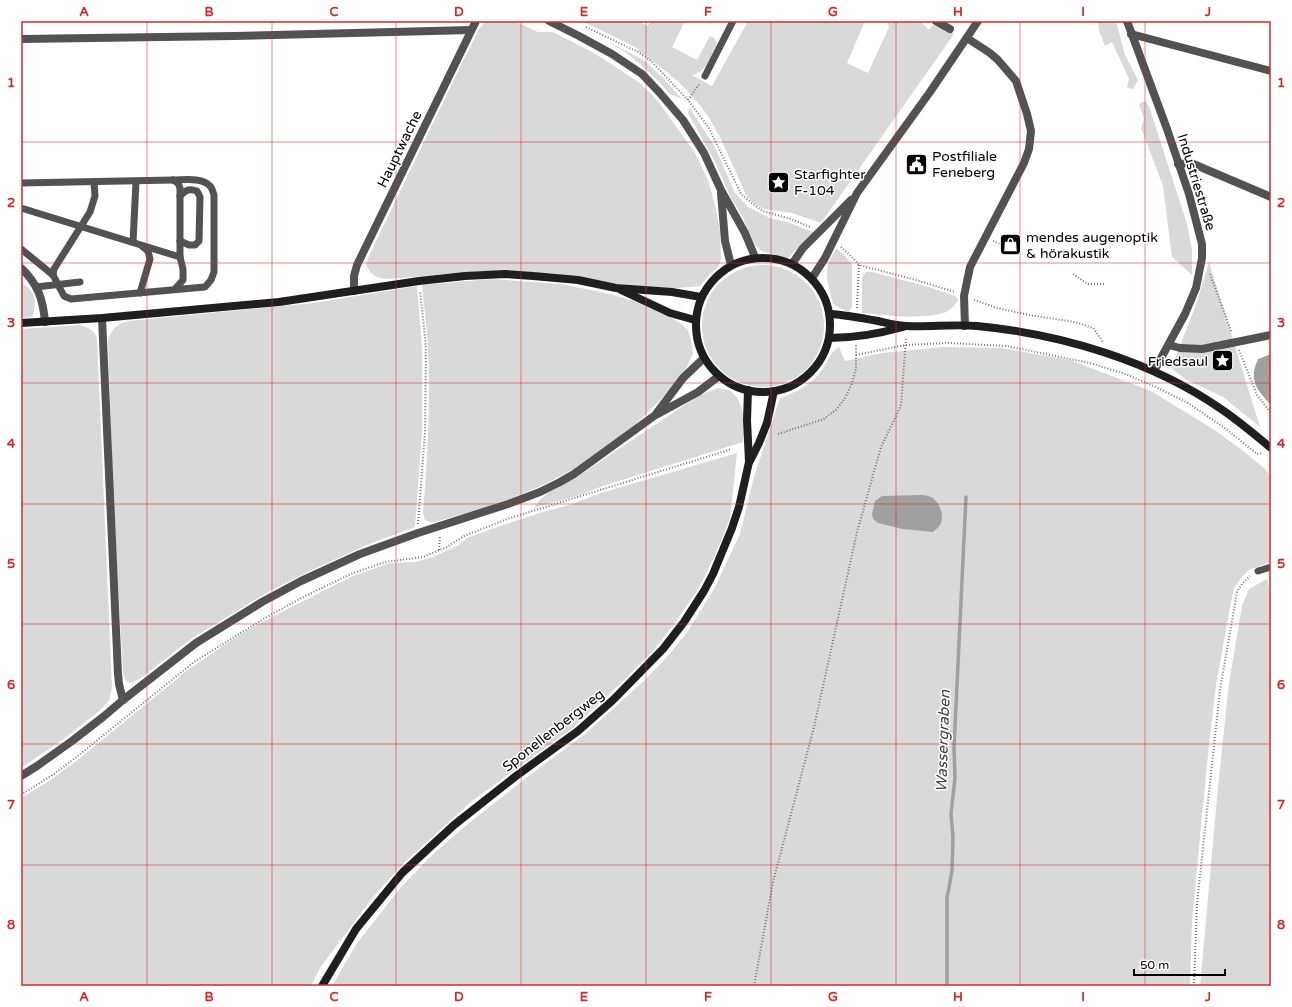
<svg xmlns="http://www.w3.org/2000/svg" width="1292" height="1007" viewBox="0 0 1292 1007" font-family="'Varela Round',sans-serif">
  <rect width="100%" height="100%" fill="#fff"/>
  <g fill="#d9d9d9">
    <path d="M 486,21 L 514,21 L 538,32 L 552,32 L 559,35 L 594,53 L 625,73 L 641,84 L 658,101 L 695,153 L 708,180 L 715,205 L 720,231 L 721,258 L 719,266 L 710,274 L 700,286 L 678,288 L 650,287 L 482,271 L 389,279 C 377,278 372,277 366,265 L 369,256 L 459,69 L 479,29 Z"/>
    <path d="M 582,21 L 637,21 L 648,26 L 650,21 L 685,21 L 672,47 L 697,60 L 710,36 L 714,38 L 717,43 C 711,55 707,73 692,75 L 712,86 L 748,21 L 865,21 L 847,63 L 868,73 L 889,27 L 887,21 L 920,21 L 929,30 L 933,24 L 954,34 L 821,223 L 792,213 L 764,209 L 754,204 L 747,197 C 736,174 727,150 715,128 C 698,96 668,71 638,51 L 639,49 Z"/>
    <path d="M 1098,21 L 1116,21 L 1125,55 L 1138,80 L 1133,89 L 1127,88 L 1129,79 L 1112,42 L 1105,46 L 1099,31 Z"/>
    <path d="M 605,40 L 645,61 L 665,80 L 682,99 L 670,94 L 656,79 L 640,64 L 625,52 Z"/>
    <path d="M 1145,101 L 1149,106 L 1187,224 L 1192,249 L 1192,275 L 1172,257 L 1163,186 L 1141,128 L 1144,119 L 1139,104 Z"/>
    <path d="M 689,107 L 715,147 L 735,193 L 748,207 L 772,219 L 787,222 L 814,232 L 788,258 L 761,251 L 755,245 L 742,216 L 730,196 L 715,162 L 688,113 Z"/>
    <path d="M 837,249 L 844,255 L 852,264 L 852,307 L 849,312 L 838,307 L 833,304 C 831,294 826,281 827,271 C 827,264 832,256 835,250 Z"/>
    <path d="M 1209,262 L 1260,427 L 1223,397 L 1185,379 L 1171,368 L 1196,305 Z"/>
    <circle cx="763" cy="326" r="61"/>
    <path d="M 866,272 L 872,272 L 929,287 L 955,296 L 957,297 L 958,300 C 956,304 952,308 948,311 C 926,321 885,315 862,313 L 862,277 Z"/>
    <path d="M 492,279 L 561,284 L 610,294 L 634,301 L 671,318 L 682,324 L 688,330 L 691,340 L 693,354 L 684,373 L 668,392 L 635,425 L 574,469 L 545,484 L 509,499 L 471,512 L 434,522 L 430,522 L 425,520 L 423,514 C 427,460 431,404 428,349 C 427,328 424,306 422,285 Z"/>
    <path d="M 21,283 C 35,290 38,303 32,317 L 21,318 Z"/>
    <path d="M 417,286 L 422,347 L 422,431 L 415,527 L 369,544 L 312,570 L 268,592 L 191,639 L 142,677 L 134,682 L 129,683 L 125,680 L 123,673 L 113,491 L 108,342 C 110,330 117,324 128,321 L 314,303 Z"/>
    <path d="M 79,325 C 89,328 93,329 97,338 L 112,688 L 109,701 L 98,712 L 65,738 L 21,768 L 21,329 Z"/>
    <path d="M 839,347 L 845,361 L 881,353 L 943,347 L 1002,348 L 1070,360 L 1151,391 L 1213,429 L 1242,450 L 1265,469 L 1271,476 L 1271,562 L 1249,570 L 1241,578 L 1234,588 L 1230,607 L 1216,686 L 1209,744 L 1192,921 L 1190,986 L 332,986 L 357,943 L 402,886 L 433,854 L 470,822 L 543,765 L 585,734 L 647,678 L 667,657 L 688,631 L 715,587 L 740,534 L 754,477 L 780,398 C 795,393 814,383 823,369 C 829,359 829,354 839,347 Z"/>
    <path d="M 718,388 C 722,389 727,389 730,391 C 746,401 744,426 743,442 L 603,486 L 577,496 L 534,508 C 547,488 562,487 580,475 C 620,448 660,421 700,395 Z"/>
    <path d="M 737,453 L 730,519 L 715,555 L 699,588 L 675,623 L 653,651 L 627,677 L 574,727 L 472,801 L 404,863 L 373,897 L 347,932 L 320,968 L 311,986 L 21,986 L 21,798 L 52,779 L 80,758 L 189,669 L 217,650 L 244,632 L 264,621 L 353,576 L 390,563 L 415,562 L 433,557 L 459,545 L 467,538 L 503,525 L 543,512 L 569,505 L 601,493 Z"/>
    <path d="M 1267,579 L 1271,597 L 1271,986 L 1200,986 L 1218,787 L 1229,683 L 1242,606 L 1249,589 Z"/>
  </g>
  <g fill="#a0a0a0">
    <path d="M 1271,354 L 1271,403 L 1269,403 C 1255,388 1249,379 1258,359 Z"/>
    <path d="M 922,495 C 925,495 929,496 931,497 C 940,502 945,517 940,525 C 938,528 935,530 933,532 L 903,529 L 878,523 L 873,519 L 872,514 L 875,501 L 882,496 Z"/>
  </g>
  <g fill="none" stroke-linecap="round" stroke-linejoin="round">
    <path stroke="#a0a0a0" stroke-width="3.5" d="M 947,986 L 947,898 L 952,871 L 953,837 L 951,814 L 955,778 L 954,748 L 966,497"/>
    <g stroke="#747474" stroke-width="2" stroke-dasharray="1 2" stroke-linecap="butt">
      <path d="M 586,27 L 638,52 L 651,61 L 688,100 L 709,128 L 741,194 L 754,205 L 763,211 L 791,219 L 810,227"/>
      <path d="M 688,100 L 700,83"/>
      <path d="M 993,241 L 1000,244"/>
      <path d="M 841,247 L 853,258 L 859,265 L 916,280 L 955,292"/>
      <path d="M 1073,274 L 1088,284 L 1106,284"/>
      <path d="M 1210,274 L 1232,333"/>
      <path d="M 974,300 L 997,308 L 1029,315 L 1075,322 L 1093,328 L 1103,342"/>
      <path d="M 857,308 L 859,265"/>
      <path d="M 1239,350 L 1257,395 L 1271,413"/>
      <path d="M 856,355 L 905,345 L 949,343 L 1006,346 L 1090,363 L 1128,375 L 1156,387 L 1188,403 L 1226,429 L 1257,454 L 1262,453"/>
      <path d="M 778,434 L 824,419 L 837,409 L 845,398 L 851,386 L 856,369 L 856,345"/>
      <path d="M 418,524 L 425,432 L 426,346 L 420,291"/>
      <path d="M 439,550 L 440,535"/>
      <path d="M 21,795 L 54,774 L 74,759 L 194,662 L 265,618 L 305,596 L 351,574 L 385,562 L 423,557 L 447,547 L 464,536 L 510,518 L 732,449"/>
      <path d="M 754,986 L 773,882 L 814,727 L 857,532 L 881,447 L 901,406 L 906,337"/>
      <path d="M 1194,986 L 1197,904 L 1220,690 L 1237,592 L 1242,584 L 1250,576"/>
    </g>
    <g stroke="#525252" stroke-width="7">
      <path d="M 705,76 L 733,21"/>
      <path d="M 173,180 L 178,183 L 180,188 L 180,257 L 183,269 L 183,280 L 175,289"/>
      <path d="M 21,183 L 173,180 C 184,180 202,177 210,186 C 212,188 213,192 214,195 L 214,272 L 211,280 L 205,287 L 71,299 L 64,296 L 53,275 L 21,249"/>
      <path d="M 21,208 L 180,257"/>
      <path d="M 180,241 L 189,245 L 195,245 L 199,241 L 200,197 L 197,191 C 189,188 186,190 180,196"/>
      <path d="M 133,242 L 136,182"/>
      <path d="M 53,275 L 54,269 L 90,212 L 95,196 L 94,182"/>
      <path d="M 36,287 L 80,282"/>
      <path d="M 140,293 L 150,259 L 148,251 L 142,246"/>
      <path d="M 1258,571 L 1271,567"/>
    </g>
    <g stroke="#525252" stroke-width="8">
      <path d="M 549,21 L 579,36 L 612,54 L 642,74 L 659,92 L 683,120 L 704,153 L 721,190 L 745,233 L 755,257"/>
      <path d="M 936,21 L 950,29"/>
      <path d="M 1127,21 L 1167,129 L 1189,194 L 1202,244 L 1202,258 L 1196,288 L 1185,314 L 1154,371"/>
      <path d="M 1131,34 L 1271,71"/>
      <path d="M 21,39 L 234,36 L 471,30"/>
      <path d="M 1178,164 L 1191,163 L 1271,197"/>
      <path d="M 721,193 L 725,241 L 731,265"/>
      <path d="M 792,264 L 803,248 L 851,200"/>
      <path d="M 21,268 C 38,284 43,299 45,322"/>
      <path d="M 812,278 L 825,258 L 857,193 L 930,92 L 978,21"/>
      <path d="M 354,291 L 354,276 L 357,265 L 476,21"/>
      <path d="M 102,318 L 118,674 L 119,684 L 123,700"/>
      <path d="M 965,326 L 964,296 L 970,267 L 1024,163 L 1029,149 L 1031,131 L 1027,114 L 1016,81 L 998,60 L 990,53 L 967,38"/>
      <path d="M 1169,345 L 1180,348 L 1202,349 L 1271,335"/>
      <path d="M 656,414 L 683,378 L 704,358"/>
      <path d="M 21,776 L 37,766 L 72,741 L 103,717 L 123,700 L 196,643 L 262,602 L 301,581 L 360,554 L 418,533 L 508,504 L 540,492 L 560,482 L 574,474 L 654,416 L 698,392 L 719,376"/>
    </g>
    <g stroke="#1f1f1f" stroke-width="8">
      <circle cx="763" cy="325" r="67"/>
      <path d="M 621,290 L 670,313 L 695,320"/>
      <path d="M 830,314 C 846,315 862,318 878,321 C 887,323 898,326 907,326 C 930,327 954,324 977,326 C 1061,334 1152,361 1221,409 C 1239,421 1255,435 1271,448"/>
      <path d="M 21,323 L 102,318 L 279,302 L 419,281 L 465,276 L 505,274 L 533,276 L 578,280 L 616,288 L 672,292 L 701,297"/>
      <path d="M 829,338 C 854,338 878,334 903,327"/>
      <path d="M 750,461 L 759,443 L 767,423 L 774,391"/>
      <path d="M 322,986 L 356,929 L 402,873 L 454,825 L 516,776 L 578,731 L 613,700 L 663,649 L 684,622 L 704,591 L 713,574 L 732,528 L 739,507 L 749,462 L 747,420 L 748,390"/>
    </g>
  </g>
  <path fill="none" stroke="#d62828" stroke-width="1" stroke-opacity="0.55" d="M 147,21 L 147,986M 272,21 L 272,986M 396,21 L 396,986M 521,21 L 521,986M 646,21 L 646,986M 771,21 L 771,986M 896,21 L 896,986M 1020,21 L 1020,986M 1145,21 L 1145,986M 21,142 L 1271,142M 21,263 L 1271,263M 21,383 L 1271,383M 21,504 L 1271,504M 21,624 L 1271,624M 21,744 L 1271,744M 21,865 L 1271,865"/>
  <defs>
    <symbol id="civic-square" viewBox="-11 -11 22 22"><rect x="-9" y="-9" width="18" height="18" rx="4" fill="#000" stroke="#fff"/><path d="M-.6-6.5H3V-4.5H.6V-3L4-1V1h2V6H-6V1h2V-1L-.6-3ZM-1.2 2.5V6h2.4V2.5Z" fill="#fff"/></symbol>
    <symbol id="sight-square" viewBox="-11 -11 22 22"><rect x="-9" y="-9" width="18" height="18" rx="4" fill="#000" stroke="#fff"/><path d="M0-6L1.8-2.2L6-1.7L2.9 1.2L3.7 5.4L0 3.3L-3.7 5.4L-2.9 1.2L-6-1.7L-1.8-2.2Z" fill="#fff"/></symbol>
    <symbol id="shop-square" viewBox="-11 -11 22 22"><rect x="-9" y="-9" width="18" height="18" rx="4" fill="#000" stroke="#fff"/><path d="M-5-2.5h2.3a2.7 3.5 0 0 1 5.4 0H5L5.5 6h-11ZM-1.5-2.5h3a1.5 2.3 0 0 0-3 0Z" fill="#fff"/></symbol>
  </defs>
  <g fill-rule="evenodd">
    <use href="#civic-square" x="904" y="152" width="25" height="25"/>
    <use href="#sight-square" x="766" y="170" width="25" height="25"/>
    <use href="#shop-square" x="998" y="232" width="25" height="25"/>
    <use href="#sight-square" x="1210" y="348" width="25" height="25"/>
  </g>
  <g text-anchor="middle" stroke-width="3" stroke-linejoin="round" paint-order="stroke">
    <g font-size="14" fill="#000" stroke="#fff">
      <text transform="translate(399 149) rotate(-64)" y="5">Hauptwache</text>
      <text transform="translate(1197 182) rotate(73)" y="5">Industriestraße</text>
      <text transform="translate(553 730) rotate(-38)" y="5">Sponellenbergweg</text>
    </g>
    <g font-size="14" fill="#000" stroke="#fff" text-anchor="start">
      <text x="932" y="161">Postfiliale<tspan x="932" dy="16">Feneberg</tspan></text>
      <text x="794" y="179">Starfighter<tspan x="794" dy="16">F-104</tspan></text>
      <text x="1026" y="242">mendes augenoptik<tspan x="1026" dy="16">&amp; hörakustik</tspan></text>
      <text x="1208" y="366" text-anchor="end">Friedsaul</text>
    </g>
    <g font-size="15" font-style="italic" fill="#414141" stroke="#fff">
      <text transform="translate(943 741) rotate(-88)" y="5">Wassergraben</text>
    </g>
  </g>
  <rect width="1292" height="1007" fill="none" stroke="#ffffff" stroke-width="44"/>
  <path d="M1134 969v6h91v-6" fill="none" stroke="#000000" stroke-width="2"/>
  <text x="1140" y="969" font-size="12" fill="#000000" stroke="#ffffff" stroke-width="3" paint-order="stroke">50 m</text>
  <rect x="22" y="22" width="1248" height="963" fill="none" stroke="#d62828" stroke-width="1.5"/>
  <g font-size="13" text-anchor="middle" font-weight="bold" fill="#d62828">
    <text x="84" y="16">A</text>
    <text x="209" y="16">B</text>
    <text x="334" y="16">C</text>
    <text x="459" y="16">D</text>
    <text x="584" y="16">E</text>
    <text x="708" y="16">F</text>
    <text x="833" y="16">G</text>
    <text x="958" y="16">H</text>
    <text x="1083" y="16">I</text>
    <text x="1208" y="16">J</text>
    <text x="11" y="87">1</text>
    <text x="1281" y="87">1</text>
    <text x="11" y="207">2</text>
    <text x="1281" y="207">2</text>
    <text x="11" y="327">3</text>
    <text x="1281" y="327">3</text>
    <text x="11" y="448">4</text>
    <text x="1281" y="448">4</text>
    <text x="11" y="568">5</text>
    <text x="1281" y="568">5</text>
    <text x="11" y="689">6</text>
    <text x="1281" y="689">6</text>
    <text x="11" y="809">7</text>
    <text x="1281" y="809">7</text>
    <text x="11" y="929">8</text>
    <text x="1281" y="929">8</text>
    <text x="84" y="1001">A</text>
    <text x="209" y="1001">B</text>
    <text x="334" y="1001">C</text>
    <text x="459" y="1001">D</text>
    <text x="584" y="1001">E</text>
    <text x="708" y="1001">F</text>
    <text x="833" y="1001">G</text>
    <text x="958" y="1001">H</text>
    <text x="1083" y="1001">I</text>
    <text x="1208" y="1001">J</text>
  </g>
</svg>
